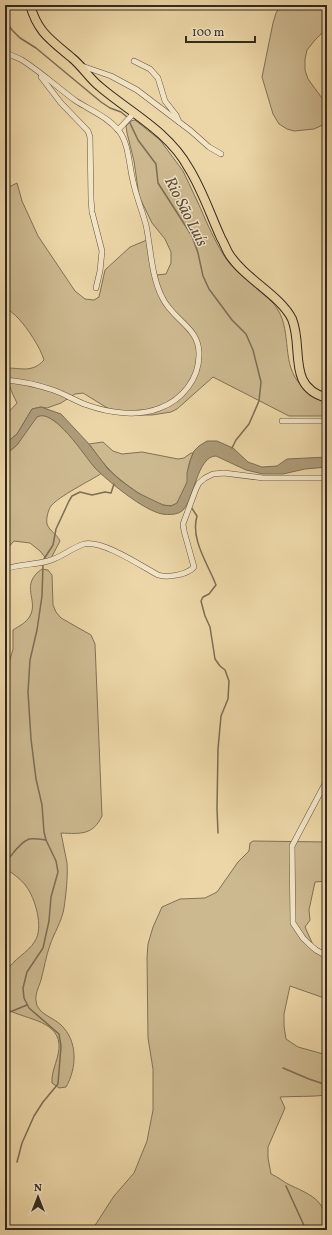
<svg xmlns="http://www.w3.org/2000/svg" width="332" height="1235" viewBox="0 0 332 1235" font-family="Vollkorn,serif">
  <rect width="100%" height="100%" fill="#ecd6a7"/>
  <filter id="stains"><feTurbulence type="fractalNoise" baseFrequency=".005" numOctaves="4"/><feColorMatrix values="0 0 0 0 .2 0 0 0 0 .09 0 0 0 0 .02 0 0 0 .5 -.17"/></filter>
  <radialGradient id="worn" r=".72"><stop offset=".6" stop-color="#630" stop-opacity="0"/><stop offset="1" stop-color="#630" stop-opacity=".3"/></radialGradient>
  <g fill="#cdb990" stroke="#807157">
    <path d="M 281,5 L 327,5 L 327,28 L 315,40 L 307,50 L 305,59 L 305,70 L 308,79 L 327,105 L 327,123 L 314,129 L 294,131 L 287,129 L 279,124 L 273,114 L 262,77 L 273,23 L 276,13 Z"/>
    <path d="M 135,120 L 160,140 L 183,171 C 191,188 199,204 206,221 C 213,236 220,251 230,264 C 244,281 267,291 278,310 C 292,333 281,365 301,385 C 307,392 319,396 327,400 L 327,416 L 289,416 L 213,377 L 177,409 L 171,412 L 152,415 L 126,415 L 109,409 L 83,393 L 75,394 L 61,403 L 47,408 L 41,407 L 32,409 L 17,434 L 5,444 L 5,416 L 17,403 C 11,391 7,382 7,368 C 22,368 32,373 44,360 C 40,347 28,329 19,319 C 15,314 9,311 5,306 L 5,189 L 17,183 L 22,201 L 38,236 L 75,291 L 85,299 L 94,300 L 99,297 L 105,270 L 130,247 L 147,240 L 154,271 L 157,275 L 166,274 L 171,263 L 171,252 L 165,239 L 152,223 L 139,196 L 134,161 L 127,133 L 126,126 L 131,121 Z"/>
    <path d="M 40,415 C 60,415 87,460 102,473 C 90,481 59,496 51,506 C 48,510 46,519 47,524 C 50,532 57,534 60,541 L 49,562 L 40,551 L 30,543 L 14,541 L 5,551 L 5,455 L 17,445 L 34,419 Z"/>
    <path d="M 103,442 L 113,451 L 122,454 L 142,452 L 178,459 L 184,458 L 191,453 L 193,453 C 191,459 188,465 188,471 C 187,474 188,477 188,480 C 186,487 182,497 178,502 C 166,518 117,479 108,468 C 101,461 95,452 89,444 Z"/>
    <path d="M 42,569 L 48,570 L 52,575 L 53,605 L 56,612 L 61,618 L 91,635 L 95,644 L 102,816 C 93,835 81,834 61,833 C 63,843 65,853 67,863 C 68,877 66,894 64,908 C 62,921 54,933 50,945 C 46,956 44,969 41,980 C 39,987 35,993 36,1001 C 37,1014 53,1017 61,1025 C 78,1041 77,1068 66,1087 L 59,1088 L 52,1083 C 51,1070 60,1057 59,1044 C 57,1019 21,1019 5,1008 C 5,1000 3,978 6,972 C 13,959 28,953 35,941 C 44,927 35,898 26,886 C 21,879 12,873 5,868 L 5,665 L 9,663 L 13,649 L 13,630 C 19,626 26,623 30,616 C 39,600 19,585 42,569 Z"/>
    <path d="M 253,841 L 327,842 L 327,881 L 315,882 L 309,910 L 310,920 L 305,927 L 314,947 L 327,955 L 327,999 L 290,986 L 284,1014 L 284,1026 L 286,1039 L 298,1047 L 327,1055 L 327,1095 C 311,1097 296,1096 280,1097 L 285,1108 L 268,1147 L 268,1158 L 271,1174 C 279,1177 284,1183 292,1186 C 311,1195 332,1203 321,1230 L 92,1230 L 114,1196 L 134,1173 L 147,1141 L 153,1110 L 153,1069 L 148,1038 L 147,957 L 148,944 L 153,927 L 162,907 L 180,899 L 205,898 L 217,892 L 238,862 L 249,851 L 250,843 Z"/>
  </g>
  <path fill="#ad9b78" stroke="#7c6d54" d="M 41,407 L 61,414 L 89,444 L 108,469 L 120,480 L 138,493 L 163,505 L 171,506 L 177,503 L 187,482 L 187,473 L 190,461 L 194,451 L 199,446 L 207,441 L 217,441 L 233,448 L 248,462 L 262,467 L 277,466 L 287,459 L 327,457 L 327,467 L 305,469 L 283,474 L 263,474 L 246,470 L 216,456 C 197,456 194,500 183,510 C 178,515 169,515 162,514 C 143,510 109,482 95,468 C 85,457 54,407 37,417 L 17,445 L 5,455 L 5,444 L 17,434 L 32,409 Z"/>
  <g fill="none" stroke-linecap="round" stroke-linejoin="round">
    <g stroke="#7c6d54" stroke-width="1.5">
      <path d="M 5,20 L 12,30 L 20,38 L 36,48 L 101,102 L 110,108 L 121,112 L 127,117"/>
      <path d="M 129,121 L 138,140 L 156,164 L 158,183 L 192,236 L 198,253 L 203,276 L 209,289 L 232,320 L 246,334 L 253,350 L 261,382 L 259,401 L 249,424 L 236,440 L 232,448"/>
      <path d="M 191,507 L 197,516 C 190,539 208,564 216,585 L 209,594 L 203,597 L 201,601 L 205,616 L 210,627 L 215,659 L 220,666 L 225,670 L 229,681 L 228,699 L 221,716 L 218,749 L 217,808 L 218,833"/>
      <path d="M 44,559 L 53,545 L 56,529 L 69,501 L 72,496 L 80,492 L 92,495 L 105,492 L 111,493 L 114,484"/>
      <path d="M 5,863 C 12,855 19,843 29,839 C 34,838 40,839 46,840"/>
      <path d="M 5,1014 L 27,1005"/>
      <path d="M 283,1068 L 309,1079 L 327,1085"/>
      <path d="M 17,1162 L 22,1143 L 34,1116 L 43,1102 L 58,1084 L 61,1046 L 59,1034 L 29,1008 L 24,998 L 23,988 L 27,972 L 43,948 L 49,921 L 51,897 L 58,872 L 56,861 L 46,840 L 44,832 L 42,805 L 36,779 L 31,739 L 28,692 L 30,660 L 37,630 L 42,596 L 43,565"/>
      <path d="M 286,1186 L 306,1230"/>
    </g>
    <defs>
      <g id="minor">
        <path d="M 5,52 C 10,55 16,57 22,60 C 41,72 58,88 76,101 C 90,110 108,117 119,131 C 129,144 129,165 133,181 C 136,196 142,210 146,225 C 151,249 151,275 162,297 C 173,321 200,327 199,355 C 199,379 182,400 160,408 C 138,417 109,413 87,405 C 75,401 65,394 53,390 C 38,385 21,381 5,380"/>
        <path d="M 134,61 L 150,69 L 158,78 L 165,101 L 176,115 L 179,122"/>
        <path d="M 82,66 L 111,76 L 137,90 L 191,131 L 209,147 L 221,154"/>
        <path d="M 41,77 L 61,103 L 88,131 L 90,137 L 91,199 L 92,212 L 102,251 L 100,271 L 96,288"/>
        <path d="M 118,130 L 134,113"/>
        <path d="M 282,421 L 327,421"/>
        <path d="M 5,569 C 19,564 34,565 48,561 C 61,558 71,548 84,544 C 103,540 141,566 158,575 C 167,578 187,575 194,567 L 184,531 L 183,524 L 196,489 L 199,483 L 205,478 L 213,474 L 224,473 L 263,478 L 327,478"/>
        <path d="M 327,780 L 292,846 L 293,923 L 303,938 L 308,943 L 316,950 L 327,956"/>
      </g>
      <path id="primary" d="M 30,5 C 38,33 51,40 72,58 C 82,66 89,78 99,86 C 129,112 168,131 188,167 C 202,189 210,214 221,238 C 224,243 226,249 229,254 C 245,279 280,295 292,319 C 304,348 286,387 327,398"/>
    </defs>
    <use href="#minor" stroke="#615440" stroke-width="6"/>
    <use href="#primary" stroke="#33291e" stroke-width="10"/>
    <use href="#minor" stroke="#f3e4c6" stroke-width="5"/>
    <use href="#primary" stroke="#ecd6a7" stroke-width="8"/>
  </g>
  <g text-anchor="middle" stroke-width="3" stroke-linejoin="round" paint-order="stroke">
    <g font-size="16" font-style="italic" fill="#584b39" stroke="#f3e4c6">
      <text transform="translate(187 211) rotate(63)" y="6">Rio São Luís</text>
    </g>
  </g>
  <rect width="332" height="1235" fill="none" stroke="#ecd6a7" stroke-width="20"/>
  <rect x="6" y="6" width="320" height="1223" fill="none" stroke="#33291e" stroke-width="2"/>
  <rect x="10" y="10" width="312" height="1215" fill="none" stroke="#33291e"/>
  <g transform="translate(38 1197)" stroke="#f3e4c6" stroke-width="3" paint-order="stroke">
  <path d="M0-3L7 15L0 10L-7 15Z" fill="#33291e"/>
  <text y="-6" font-size="11" font-weight="bold" text-anchor="middle" fill="#33291e">N</text>
  </g>
  <path d="M186 36v6h69v-6" fill="none" stroke="#33291e" stroke-width="2"/>
  <text x="192" y="36" font-size="12" fill="#33291e" stroke="#f3e4c6" stroke-width="3" paint-order="stroke">100 m</text>
  <rect width="100%" height="100%" filter="url(#stains)"/>
  <rect width="100%" height="100%" fill="url(#worn)"/>
</svg>
